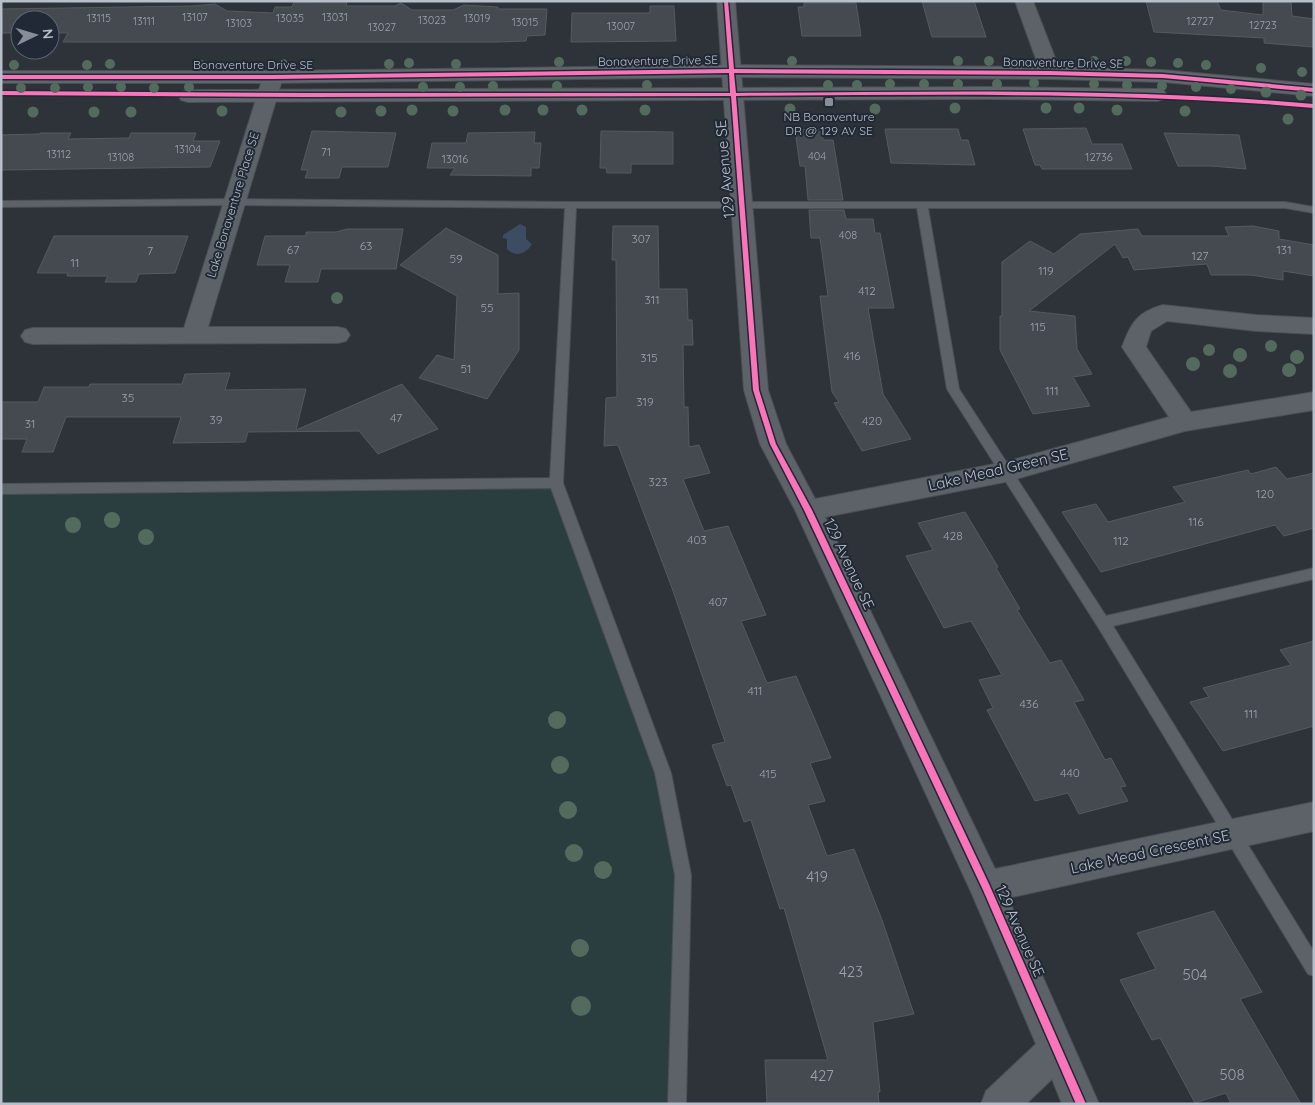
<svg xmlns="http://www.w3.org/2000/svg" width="1315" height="1105" viewBox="0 0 1315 1105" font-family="Quicksand,sans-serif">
  <rect width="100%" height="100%" fill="#2d3339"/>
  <path fill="#2a3e40" d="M 556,483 L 663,773 L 683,875 L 677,1104 L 1,1104 L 1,489 Z"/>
  <path fill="#3c4d63" d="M 520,224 L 526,227 L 526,239 L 532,244 C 526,254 516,258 507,249 L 507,239 L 503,238 L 503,235 Z"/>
  <g fill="#454a50" stroke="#555a61">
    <path d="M 347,1 L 346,6 L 395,6 L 401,3 L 412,10 L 453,10 L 464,5 L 498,7 L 498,9 L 547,9 L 545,35 L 527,36 L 526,41 L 497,42 L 63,42 L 68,33 L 50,33 L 50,20 L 20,20 L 20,33 L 1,33 L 1,9 L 192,6 L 215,4 L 227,11 L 273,13 L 275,7 L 292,7 L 294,2 Z"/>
    <path d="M 922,1 L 974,1 L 986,37 L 932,37 Z"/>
    <path d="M 1146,1 L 1217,1 L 1221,10 L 1263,15 L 1263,1 L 1291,1 L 1292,16 L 1314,19 L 1314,47 L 1264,43 L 1264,38 L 1154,32 Z"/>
    <path d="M 804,3 L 856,3 L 861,36 L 802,36 L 798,7 L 804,7 Z"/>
    <path d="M 650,6 L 674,6 L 676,41 L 571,42 L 572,13 L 650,13 Z"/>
    <path d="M 1086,128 L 1092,144 L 1122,144 L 1132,169 L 1042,169 L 1040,165 L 1035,165 L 1023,129 Z"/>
    <path d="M 822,129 L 823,140 L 833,140 L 843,200 L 808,200 L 805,166 L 800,166 L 795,130 Z"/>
    <path d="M 885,129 L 958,129 L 961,140 L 968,140 L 975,165 L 891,163 Z"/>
    <path d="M 312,131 L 396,133 L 388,167 L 342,167 L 339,178 L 305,178 L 308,170 L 301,170 Z"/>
    <path d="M 601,131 L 673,132 L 673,164 L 631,164 L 631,173 L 607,173 L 606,168 L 600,168 Z"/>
    <path d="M 535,132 L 534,143 L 541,143 L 539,168 L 531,168 L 531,176 L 450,175 L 455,168 L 427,168 L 432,143 L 466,143 L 468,133 Z"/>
    <path d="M 40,133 L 71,133 L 68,139 L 129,138 L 131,133 L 196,133 L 193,141 L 220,141 L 210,167 L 1,170 L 1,135 L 40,134 Z"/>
    <path d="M 1164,133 L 1239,135 L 1246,169 L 1212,166 L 1178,166 Z"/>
    <path d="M 809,210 L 844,210 L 846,219 L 873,219 L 875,233 L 880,233 L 894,308 L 868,308 L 883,394 L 911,439 L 862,451 L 834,403 L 839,402 L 832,392 L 820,296 L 828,296 L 820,238 L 811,238 Z"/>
    <path d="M 613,226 L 658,226 L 659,289 L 687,289 L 688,320 L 692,320 L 693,345 L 683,345 L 684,407 L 688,407 L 689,447 L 699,445 L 710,473 L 683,479 L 704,531 L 728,526 L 766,615 L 741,621 L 767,683 L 796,676 L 815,720 L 831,758 L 810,763 L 825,801 L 808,805 L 827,856 L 854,849 L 882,920 L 914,1014 L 873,1022 L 880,1092 L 878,1092 L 879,1104 L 767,1104 L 765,1060 L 828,1060 L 784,908 L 780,909 L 751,820 L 744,822 L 731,785 L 727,786 L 712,745 L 725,742 L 672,588 L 618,445 L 604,446 L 606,398 L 617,397 L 616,260 L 612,260 Z"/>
    <path d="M 1253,226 L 1279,231 L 1279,239 L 1314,245 L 1314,276 L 1283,271 L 1283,280 L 1251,275 L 1211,275 L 1207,264 L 1134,270 L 1128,257 L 1123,258 L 1115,244 L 1029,311 L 1075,316 L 1077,349 L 1092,374 L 1073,377 L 1090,406 L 1033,414 L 1000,350 L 1000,316 L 1002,316 L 1002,262 L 1030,241 L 1054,254 L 1080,234 L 1138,229 L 1142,236 L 1229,236 L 1225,227 Z"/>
    <path d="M 446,228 L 498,255 L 498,294 L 519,293 L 519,350 L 487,399 L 419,378 L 437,355 L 454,360 L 457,296 L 400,265 Z"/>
    <path d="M 347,229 L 403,229 L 396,269 L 321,269 L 318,282 L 285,282 L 290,265 L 257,265 L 265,236 L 306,236 L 306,232 L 336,232 Z"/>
    <path d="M 54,236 L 188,236 L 175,273 L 139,274 L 136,282 L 105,282 L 108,276 L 67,276 L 68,273 L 37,273 Z"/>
    <path d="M 230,373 L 225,390 L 306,389 L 296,430 L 402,384 L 438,429 L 378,454 L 359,431 L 248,432 L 245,442 L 173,443 L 181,417 L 66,417 L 53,452 L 22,452 L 27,439 L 1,439 L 1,402 L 38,402 L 44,387 L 89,387 L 90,384 L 182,384 L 185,374 Z"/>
    <path d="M 1276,467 L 1287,479 L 1314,473 L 1314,528 L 1284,536 L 1275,525 L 1101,572 L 1062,512 L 1096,504 L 1108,522 L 1185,502 L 1173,487 L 1248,470 L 1251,474 Z"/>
    <path d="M 965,512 L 998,567 L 996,568 L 1020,609 L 1017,610 L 1050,663 L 1061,660 L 1084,700 L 1074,702 L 1105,760 L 1111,758 L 1126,786 L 1120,787 L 1128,801 L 1079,814 L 1068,793 L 1035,801 L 987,710 L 993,708 L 979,680 L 1002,675 L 971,621 L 944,628 L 906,556 L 933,550 L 918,523 Z"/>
    <path d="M 1314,641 L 1314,726 L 1223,751 L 1190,702 L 1209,697 L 1203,688 L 1291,665 L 1280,650 Z"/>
    <path d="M 1214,911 L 1262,992 L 1240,999 L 1301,1104 L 1231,1104 L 1226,1093 L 1195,1103 L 1160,1038 L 1152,1040 L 1120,980 L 1156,969 L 1137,933 Z"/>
  </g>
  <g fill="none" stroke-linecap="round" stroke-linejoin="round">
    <defs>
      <path id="lane" d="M 234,199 L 571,202 L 1285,202 L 1314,207 L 1314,213 L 1285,208 L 928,208 L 959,389 L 1106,616 L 1314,568 L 1314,579 L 1113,626 L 1314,952 L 1314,976 L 1308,974 L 1098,627 L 947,389 L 917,208 L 576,208 L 563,483 L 671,773 L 691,875 L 686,1104 L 668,1104 L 675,875 L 655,773 L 551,488 L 1,494 L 1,484 L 550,478 L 565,208 L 234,205 L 1,207 L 1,201 Z"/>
      <g id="street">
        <path d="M 717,1 L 735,1 L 768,390 L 786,444 L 815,499 L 1005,462 L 1169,417 L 1122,347 C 1131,323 1137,312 1163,305 L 1256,315 L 1314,318 L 1314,334 L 1256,331 L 1167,321 L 1151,331 L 1146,347 L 1191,412 L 1314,392 L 1314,410 L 1185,431 L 1005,482 L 825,517 L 995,869 L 1314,802 L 1314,831 L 1008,898 L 1099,1104 L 1062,1104 L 1052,1079 L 1026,1104 L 981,1104 L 986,1091 L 1036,1044 L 972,894 L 795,510 L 760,444 L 744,390 Z"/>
        <path d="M 1015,1 L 1033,1 L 1061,73 L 1058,77 L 1051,79 L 1044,77 L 1041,73 Z"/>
        <path d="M 273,71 L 280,73 L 283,77 L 208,327 L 338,327 L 346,329 L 350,335 L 346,341 L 338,343 L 33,344 L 25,342 L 21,336 L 25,330 L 33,328 L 184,328 L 263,77 L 266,73 Z"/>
      </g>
      <g id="secondary">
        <path d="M 731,65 L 1051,67 L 1163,70 L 1314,84 L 1314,96 L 1163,82 L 1051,79 L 731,77 L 273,83 L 1,83 L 1,71 L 273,71 Z"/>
        <path d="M 986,87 L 1157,89 L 1164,91 L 1167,95 L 1164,99 L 1157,101 L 986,99 L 188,102 L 181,100 L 178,96 L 181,92 L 188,90 Z"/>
      </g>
    </defs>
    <use href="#lane" stroke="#4b4f54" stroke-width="2"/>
    <use href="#street" stroke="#4b4f54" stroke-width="2"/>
    <use href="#secondary" stroke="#4b4f54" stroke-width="2"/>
    <use href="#lane" fill="#5d6168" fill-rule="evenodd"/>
    <use href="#street" fill="#5d6168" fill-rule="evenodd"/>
    <use href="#secondary" fill="#61656c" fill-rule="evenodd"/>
    <defs>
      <path id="cycleway" d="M 724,1 L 728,1 L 734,69 L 1051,71 L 1163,74 L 1314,88 L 1314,92 L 1163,78 L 1051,75 L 734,73 L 736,93 C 929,92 1121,87 1314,104 L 1314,108 C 1122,91 929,95 736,96 L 759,390 L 776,444 L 812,510 L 989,884 L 1086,1104 L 1076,1104 L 983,890 L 804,510 L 770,444 L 753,390 L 731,96 L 310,97 L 1,95 L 1,91 L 310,93 L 730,93 L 729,73 L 273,79 L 1,79 L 1,75 L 273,75 L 729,69 Z"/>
    </defs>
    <use href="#cycleway" stroke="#202935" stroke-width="3"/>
    <use href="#cycleway" fill="#fb73b8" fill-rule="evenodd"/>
  </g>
  <g fill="#526b5c">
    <circle cx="792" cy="61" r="5"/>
    <circle cx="958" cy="61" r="5"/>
    <circle cx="989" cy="61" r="5"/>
    <circle cx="1094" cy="61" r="5"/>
    <circle cx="1126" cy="61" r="5"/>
    <circle cx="559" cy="62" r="5"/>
    <circle cx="1151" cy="62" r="5"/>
    <circle cx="409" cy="63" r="5"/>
    <circle cx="635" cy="63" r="5"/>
    <circle cx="682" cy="63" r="5"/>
    <circle cx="1178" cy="63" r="5"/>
    <circle cx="110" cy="64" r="5"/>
    <circle cx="283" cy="64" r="5"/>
    <circle cx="309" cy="64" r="5"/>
    <circle cx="389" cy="64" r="5"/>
    <circle cx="456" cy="64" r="5"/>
    <circle cx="14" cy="65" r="5"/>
    <circle cx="87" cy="65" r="5"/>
    <circle cx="201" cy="65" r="5"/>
    <circle cx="1206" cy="65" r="5"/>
    <circle cx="1261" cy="68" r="5"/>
    <circle cx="1302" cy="72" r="5"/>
    <circle cx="1034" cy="83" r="5"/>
    <circle cx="890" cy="84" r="5"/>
    <circle cx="924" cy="84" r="5"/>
    <circle cx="958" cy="84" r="5"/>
    <circle cx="997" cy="84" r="5"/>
    <circle cx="1094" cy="84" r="5"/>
    <circle cx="647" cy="85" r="5"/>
    <circle cx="828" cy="85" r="5"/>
    <circle cx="857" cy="85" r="5"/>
    <circle cx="1127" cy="85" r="5"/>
    <circle cx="493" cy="86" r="5"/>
    <circle cx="557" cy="86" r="5"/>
    <circle cx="1162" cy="86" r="5"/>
    <circle cx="88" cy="87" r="5"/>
    <circle cx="121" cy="87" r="5"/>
    <circle cx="189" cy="87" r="5"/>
    <circle cx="423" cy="87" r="5"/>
    <circle cx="460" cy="87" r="5"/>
    <circle cx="1196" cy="87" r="5"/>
    <circle cx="21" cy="88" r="5"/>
    <circle cx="55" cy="88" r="5"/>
    <circle cx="154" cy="88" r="5"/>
    <circle cx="1231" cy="89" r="5"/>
    <circle cx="1266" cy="92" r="5.5"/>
    <circle cx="1301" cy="95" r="5.5"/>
    <circle cx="955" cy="108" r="5.5"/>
    <circle cx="1046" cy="108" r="5.5"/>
    <circle cx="1079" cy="108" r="5.5"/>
    <circle cx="790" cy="109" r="5.5"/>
    <circle cx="875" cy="109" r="5.5"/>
    <circle cx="412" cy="110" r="5.5"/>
    <circle cx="505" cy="110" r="5.5"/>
    <circle cx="543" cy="110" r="5.5"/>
    <circle cx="582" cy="110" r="5.5"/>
    <circle cx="645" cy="110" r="5.5"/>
    <circle cx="1117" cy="110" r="5.5"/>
    <circle cx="222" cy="111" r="5.5"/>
    <circle cx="381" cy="111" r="5.5"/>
    <circle cx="453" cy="111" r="5.5"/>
    <circle cx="1185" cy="111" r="5.5"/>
    <circle cx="33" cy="112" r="5.5"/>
    <circle cx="94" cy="112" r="5.5"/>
    <circle cx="131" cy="112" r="5.5"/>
    <circle cx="341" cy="112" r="5.5"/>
    <circle cx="1288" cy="119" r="5.5"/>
    <circle cx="337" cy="298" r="6"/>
    <circle cx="1271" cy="346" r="6"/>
    <circle cx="1209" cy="350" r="6"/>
    <circle cx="1240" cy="355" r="7"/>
    <circle cx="1297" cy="357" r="7"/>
    <circle cx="1193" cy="364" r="7"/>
    <circle cx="1289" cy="370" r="7"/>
    <circle cx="1230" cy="371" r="7"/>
    <circle cx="112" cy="520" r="8"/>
    <circle cx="73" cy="525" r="8"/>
    <circle cx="146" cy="537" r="8"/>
    <circle cx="557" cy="720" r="9"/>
    <circle cx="560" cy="765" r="9"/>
    <circle cx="568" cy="810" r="9"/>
    <circle cx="574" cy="853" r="9"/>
    <circle cx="603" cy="870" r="9"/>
    <circle cx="580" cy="948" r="9"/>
    <circle cx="581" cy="1006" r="10"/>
  </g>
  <rect fill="#878e97" stroke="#202935" stroke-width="2" x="824" y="97" width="10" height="10" rx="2.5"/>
  <g text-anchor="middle" stroke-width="4" stroke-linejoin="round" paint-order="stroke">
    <g font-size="11" fill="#9aa2ac">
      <text x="195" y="21">13107</text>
      <text x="335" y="21">13031</text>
      <text x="99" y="22">13115</text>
      <text x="290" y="22">13035</text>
      <text x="477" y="22">13019</text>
      <text x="432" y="24">13023</text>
      <text x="144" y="25">13111</text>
      <text x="1200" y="25">12727</text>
      <text x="525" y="26">13015</text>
      <text x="239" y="27">13103</text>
      <text x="1263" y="29">12723</text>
      <text x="621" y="30">13007</text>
      <text x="382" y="31">13027</text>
      <text x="188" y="153">13104</text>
      <text x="326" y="156">71</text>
      <text x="59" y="158">13112</text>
      <text x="817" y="160">404</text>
      <text x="121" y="161">13108</text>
      <text x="1099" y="161">12736</text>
      <text x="455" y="163">13016</text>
      <text x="848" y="239">408</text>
    </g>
    <g font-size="12" fill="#b7bfca" stroke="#202935">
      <text transform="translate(658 61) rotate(-1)" y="4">Bonaventure Drive SE</text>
      <text transform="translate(1063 63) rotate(1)" y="4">Bonaventure Drive SE</text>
      <text x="253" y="69">Bonaventure Drive SE</text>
      <text transform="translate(233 205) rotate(-73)" y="4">Lake Bonaventure Place SE</text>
    </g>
    <g font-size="12" fill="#b7bfca" stroke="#202935">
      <text x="829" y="121">NB Bonaventure<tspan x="829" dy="14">DR @ 129 AV SE</tspan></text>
    </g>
    <g font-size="12" fill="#9aa2ac">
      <text x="641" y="243">307</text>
      <text x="366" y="250">63</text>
      <text x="293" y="254">67</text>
      <text x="1284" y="254">131</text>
      <text x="150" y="255">7</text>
      <text x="1200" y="260">127</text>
      <text x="456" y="263">59</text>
      <text x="75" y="267">11</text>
      <text x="1046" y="275">119</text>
      <text x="867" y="295">412</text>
      <text x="652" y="304">311</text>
      <text x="487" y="312">55</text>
      <text x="1038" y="331">115</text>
      <text x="852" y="360">416</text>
      <text x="649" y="362">315</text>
      <text x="466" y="373">51</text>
      <text x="1052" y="395">111</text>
      <text x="128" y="402">35</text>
      <text x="645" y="406">319</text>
      <text x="396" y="422">47</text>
      <text x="216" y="424">39</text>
      <text x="872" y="425">420</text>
      <text x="30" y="428">31</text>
      <text x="658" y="486">323</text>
      <text x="1265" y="498">120</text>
      <text x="1196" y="526">116</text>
      <text x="953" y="540">428</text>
      <text x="697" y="544">403</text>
      <text x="1121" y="545">112</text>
      <text x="718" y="606">407</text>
      <text x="755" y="695">411</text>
      <text x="1029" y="708">436</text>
      <text x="1251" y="718">111</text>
      <text x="1070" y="777">440</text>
      <text x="768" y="778">415</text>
    </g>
    <g font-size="15" fill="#b7bfca" stroke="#202935">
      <text transform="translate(725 169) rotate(-95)" y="5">129 Avenue SE</text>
      <text transform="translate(998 470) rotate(-13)" y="5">Lake Mead Green SE</text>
      <text transform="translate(849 564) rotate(65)" y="5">129 Avenue SE</text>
      <text transform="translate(1150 852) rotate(-12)" y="5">Lake Mead Crescent SE</text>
      <text transform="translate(1020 931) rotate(66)" y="5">129 Avenue SE</text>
    </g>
    <g font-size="15" fill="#9aa2ac">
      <text x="817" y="882">419</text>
      <text x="851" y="977">423</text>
      <text x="1195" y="980">504</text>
      <text x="1232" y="1080">508</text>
      <text x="822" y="1081">427</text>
    </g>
  </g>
  <rect width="1315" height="1105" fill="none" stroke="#b7bfca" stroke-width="5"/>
  <g transform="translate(35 35) rotate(85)"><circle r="24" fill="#202935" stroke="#5c6571"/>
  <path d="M0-4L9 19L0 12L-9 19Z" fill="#878e97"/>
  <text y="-8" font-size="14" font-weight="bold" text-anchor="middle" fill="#b7bfca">N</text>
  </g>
</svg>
